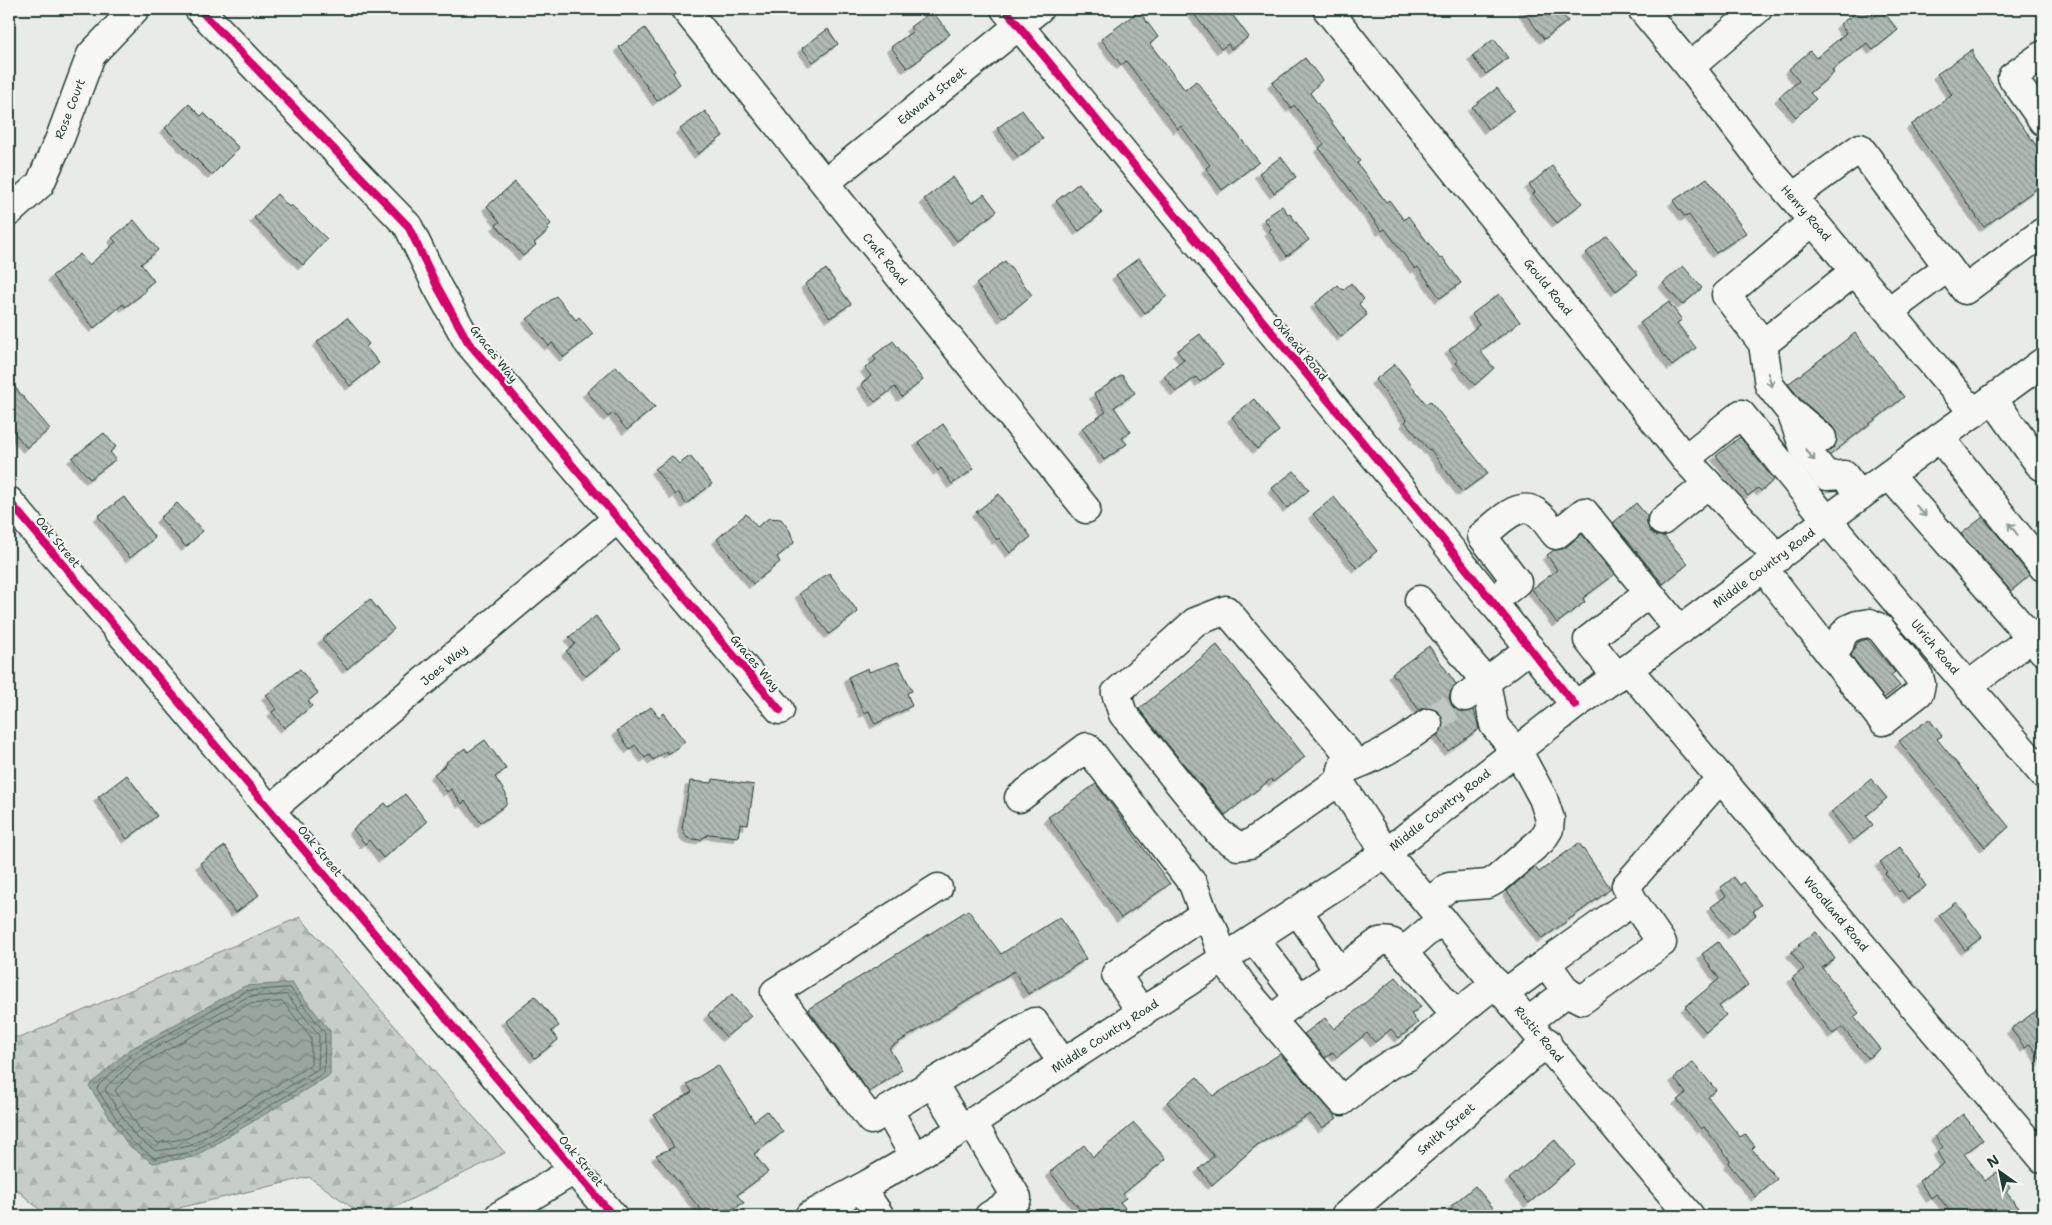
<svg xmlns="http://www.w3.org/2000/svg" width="2052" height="1225" viewBox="0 0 2052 1225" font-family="'Shantell Sans',sans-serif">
  <defs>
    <pattern id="forest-firs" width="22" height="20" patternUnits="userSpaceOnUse" patternTransform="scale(1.25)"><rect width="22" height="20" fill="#c7cec9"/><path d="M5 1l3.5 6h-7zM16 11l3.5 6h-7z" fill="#aab2ad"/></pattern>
    <pattern id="water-waves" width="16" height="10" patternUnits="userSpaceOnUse" patternTransform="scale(1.25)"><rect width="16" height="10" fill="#99a6a0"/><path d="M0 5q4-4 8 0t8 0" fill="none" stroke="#7c8883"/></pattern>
    <pattern id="building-back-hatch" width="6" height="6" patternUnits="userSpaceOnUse" patternTransform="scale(1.25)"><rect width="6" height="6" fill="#b0bab5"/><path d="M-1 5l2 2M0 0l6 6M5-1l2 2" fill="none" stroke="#8f9894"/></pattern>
    <filter id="shadow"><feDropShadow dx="-4.5" dy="4.5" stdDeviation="0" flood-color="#0004"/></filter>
  </defs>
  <rect width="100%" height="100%" fill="#e9ebe7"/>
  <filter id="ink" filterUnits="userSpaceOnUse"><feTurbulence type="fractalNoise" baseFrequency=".02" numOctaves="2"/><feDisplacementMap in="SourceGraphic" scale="10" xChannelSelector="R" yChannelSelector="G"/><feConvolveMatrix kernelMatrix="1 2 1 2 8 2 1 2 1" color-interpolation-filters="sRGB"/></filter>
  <g filter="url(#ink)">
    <path fill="url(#forest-firs)" stroke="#73867e" d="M 300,917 L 505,1153 L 377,1216 L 364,1216 L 309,1177 L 183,1207 L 156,1216 L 47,1216 L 9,1183 L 9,1037 L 22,1037 Z"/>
    <path fill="url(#water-waves)" stroke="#687c75" d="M 292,983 L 330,1031 L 330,1075 L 194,1157 L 153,1163 L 128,1145 L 89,1086 L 129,1050 L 245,986 Z"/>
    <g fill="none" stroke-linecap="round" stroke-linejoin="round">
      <g stroke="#50675f" stroke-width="1">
        <path d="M 290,988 L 325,1033 L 324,1073 L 193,1152 L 155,1158 L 131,1141 L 97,1089 L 98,1086 L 132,1054 L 246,991 Z"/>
        <path d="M 287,995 L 319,1035 L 318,1069 L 190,1146 L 156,1151 L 136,1137 L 105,1090 L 106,1087 L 136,1059 L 247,997 Z"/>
        <path d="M 283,1002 L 311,1037 L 311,1065 L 188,1138 L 158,1143 L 141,1131 L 115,1090 L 140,1065 L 249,1004 Z"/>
      </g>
    </g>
    <g fill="url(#building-back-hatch)" stroke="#1f3d34" filter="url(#shadow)">
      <path d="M 1190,9 L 1228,9 L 1249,37 L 1231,49 L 1228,44 L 1221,49 Z"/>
      <path d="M 1522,9 L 1558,9 L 1568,21 L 1544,39 Z"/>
      <path d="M 1861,9 L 1866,9 L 1873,18 L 1882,10 L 1898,30 L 1873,50 L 1867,43 L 1832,70 L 1834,73 L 1810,93 L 1816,99 L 1796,117 L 1779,97 L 1799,81 L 1789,69 L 1810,51 L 1816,58 L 1846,33 L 1840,24 Z"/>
      <path d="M 932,11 L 950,34 L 921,56 L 922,58 L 907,68 L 891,47 L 913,31 L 910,27 Z"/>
      <path d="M 1139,11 L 1158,37 L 1150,44 L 1185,90 L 1196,81 L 1259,162 L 1222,190 L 1206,168 L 1210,165 L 1181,126 L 1178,129 L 1126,61 L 1121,65 L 1101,39 Z"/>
      <path d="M 645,28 L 675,71 L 673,73 L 680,84 L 657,101 L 619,47 Z"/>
      <path d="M 828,29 L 838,44 L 813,62 L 802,48 Z"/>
      <path d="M 1494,39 L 1508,58 L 1486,74 L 1472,56 Z"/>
      <path d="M 1973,49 L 1973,57 L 2043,155 L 2043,184 L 1984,227 L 1911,125 L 1952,95 L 1937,74 Z"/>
      <path d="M 1305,58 L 1322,80 L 1310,93 L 1360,161 L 1357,163 L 1386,202 L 1389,200 L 1404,220 L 1408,216 L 1440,259 L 1443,258 L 1461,283 L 1440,298 L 1418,267 L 1415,269 L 1385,229 L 1382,231 L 1356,198 L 1319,148 L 1324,144 L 1294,105 L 1291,108 L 1272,83 Z"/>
      <path d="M 1497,88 L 1514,110 L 1488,129 L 1472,107 Z"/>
      <path d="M 189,104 L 201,116 L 204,113 L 239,148 L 212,175 L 165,128 Z"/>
      <path d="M 1022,110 L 1043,139 L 1018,157 L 997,128 Z"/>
      <path d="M 705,111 L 723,136 L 698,154 L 680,129 Z"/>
      <path d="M 1281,157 L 1296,177 L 1274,193 L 1259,173 Z"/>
      <path d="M 1552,166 L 1582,203 L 1557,223 L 1533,194 L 1535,192 L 1529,185 Z"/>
      <path d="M 953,177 L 972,203 L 984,194 L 997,211 L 957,241 L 924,199 Z"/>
      <path d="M 1707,178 L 1746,233 L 1716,253 L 1689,215 L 1685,217 L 1673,201 Z"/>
      <path d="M 515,182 L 551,224 L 547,228 L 549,230 L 534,243 L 536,245 L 523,256 L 496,225 L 500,222 L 487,206 Z"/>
      <path d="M 1079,183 L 1102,213 L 1079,231 L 1056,201 Z"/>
      <path d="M 277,194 L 289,207 L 291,205 L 327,239 L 303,265 L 254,218 Z"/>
      <path d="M 1282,206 L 1288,214 L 1291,215 L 1309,240 L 1287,256 L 1269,231 L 1271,229 L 1264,219 Z"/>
      <path d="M 134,220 L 158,250 L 141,264 L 154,281 L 145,288 L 145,292 L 125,307 L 123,304 L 94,328 L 52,276 L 80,254 L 89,265 L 116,242 L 112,238 Z"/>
      <path d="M 1607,236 L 1638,274 L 1616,291 L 1586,253 Z"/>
      <path d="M 1139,258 L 1167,296 L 1145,313 L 1116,275 Z"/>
      <path d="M 1005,261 L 1032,295 L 1003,318 L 976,284 Z"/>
      <path d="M 1683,266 L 1702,288 L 1682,305 L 1663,283 Z"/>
      <path d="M 826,269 L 851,304 L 830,318 L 805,284 Z"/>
      <path d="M 1351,283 L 1364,299 L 1359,304 L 1367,315 L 1341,337 L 1315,304 L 1338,285 L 1343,290 Z"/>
      <path d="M 1499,294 L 1520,322 L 1480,351 L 1494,368 L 1475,385 L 1456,363 L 1458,361 L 1449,350 L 1479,325 L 1472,314 Z"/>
      <path d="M 556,296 L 576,320 L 579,317 L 593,334 L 564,357 L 552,343 L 549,346 L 527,319 Z"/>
      <path d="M 1669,302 L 1682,320 L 1677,323 L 1696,348 L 1672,366 L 1640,323 Z"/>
      <path d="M 347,318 L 369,344 L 366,347 L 379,363 L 350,386 L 317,342 Z"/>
      <path d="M 1855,333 L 1904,397 L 1830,455 L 1828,452 L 1834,448 L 1837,441 L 1836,432 L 1832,426 L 1801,400 L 1788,384 Z"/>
      <path d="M 1200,334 L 1223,365 L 1200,382 L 1196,377 L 1176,392 L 1164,376 L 1184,360 L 1177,351 Z"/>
      <path d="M 893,341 L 923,380 L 902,397 L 895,387 L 875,402 L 861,384 L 871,376 L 865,368 L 876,360 L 873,356 Z"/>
      <path d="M 1395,364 L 1426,404 L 1430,401 L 1488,473 L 1462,492 L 1430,449 L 1429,450 L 1405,422 L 1407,420 L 1375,380 Z"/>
      <path d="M 616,366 L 655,407 L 627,430 L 613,413 L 608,417 L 587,392 Z"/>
      <path d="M 1122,375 L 1135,393 L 1114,407 L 1131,432 L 1122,438 L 1127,444 L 1104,460 L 1082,428 L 1106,412 L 1094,394 Z"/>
      <path d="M 9,380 L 50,429 L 27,448 L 9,426 Z"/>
      <path d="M 1254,399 L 1279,431 L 1257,449 L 1232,417 Z"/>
      <path d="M 943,424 L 974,469 L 952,484 L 941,468 L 938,471 L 918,442 Z"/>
      <path d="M 104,433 L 116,447 L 110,452 L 116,459 L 90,479 L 72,458 Z"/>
      <path d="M 1740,437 L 1774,480 L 1761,491 L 1758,488 L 1748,496 L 1716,456 Z"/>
      <path d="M 672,456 L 679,464 L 690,456 L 712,484 L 686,504 L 678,492 L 675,495 L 655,469 Z"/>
      <path d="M 1294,471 L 1309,490 L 1287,508 L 1272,488 Z"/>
      <path d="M 999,494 L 1031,537 L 1010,553 L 999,538 L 997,540 L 976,512 Z"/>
      <path d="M 124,497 L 155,538 L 130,558 L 98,516 Z"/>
      <path d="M 1334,497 L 1377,551 L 1357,568 L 1313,514 Z"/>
      <path d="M 177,503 L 203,531 L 186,547 L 160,518 Z"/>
      <path d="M 1636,503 L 1647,516 L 1647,524 L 1650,531 L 1657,536 L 1664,536 L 1688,564 L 1663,584 L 1613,523 Z"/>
      <path d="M 746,514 L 757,527 L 769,518 L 781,519 L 790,531 L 794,543 L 777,557 L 780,562 L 753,584 L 717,539 Z"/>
      <path d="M 1983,517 L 2030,575 L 2011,591 L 1961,534 Z"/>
      <path d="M 1582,534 L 1614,575 L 1583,598 L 1585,602 L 1557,623 L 1532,589 L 1557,570 L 1547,555 L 1554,550 L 1566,547 Z"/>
      <path d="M 829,573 L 858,612 L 829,634 L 799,593 Z"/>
      <path d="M 370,599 L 394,629 L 347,669 L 322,639 Z"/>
      <path d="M 596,616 L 621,649 L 586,676 L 566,651 L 575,644 L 569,637 Z"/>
      <path d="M 1867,639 L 1895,672 L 1891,675 L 1900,686 L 1884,698 L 1851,655 L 1858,642 Z"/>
      <path d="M 1217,645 L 1305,757 L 1273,782 L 1271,779 L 1225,815 L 1139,709 Z"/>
      <path d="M 1429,646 L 1456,684 L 1451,691 L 1449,698 L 1452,706 L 1459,711 L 1467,712 L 1474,710 L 1479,729 L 1448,751 L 1437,736 L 1442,730 L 1444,722 L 1440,714 L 1435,709 L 1427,707 L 1419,710 L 1392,673 Z"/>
      <path d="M 898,662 L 912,691 L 907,693 L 912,706 L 875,724 L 869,711 L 864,713 L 848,677 L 868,668 L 869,672 Z"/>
      <path d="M 300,669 L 318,693 L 308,701 L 312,706 L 284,728 L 272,712 L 276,709 L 266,695 Z"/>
      <path d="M 651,707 L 659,717 L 663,713 L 685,742 L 668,754 L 666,751 L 653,760 L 649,755 L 645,758 L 635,745 L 630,749 L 617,731 Z"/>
      <path d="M 1929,719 L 1942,736 L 1937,739 L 2009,827 L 1985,847 L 1899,741 Z"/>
      <path d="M 485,740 L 506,769 L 495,777 L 506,794 L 507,804 L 481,823 L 465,801 L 462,804 L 451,789 L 447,792 L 434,774 L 447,764 L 446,762 L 465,748 L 468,752 Z"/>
      <path d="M 127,775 L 157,816 L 127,839 L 98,797 Z"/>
      <path d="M 713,779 L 754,785 L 748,825 L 740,824 L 738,837 L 709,834 L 700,840 L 687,838 L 682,828 L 690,781 L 712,783 Z"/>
      <path d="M 1871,779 L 1887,798 L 1866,816 L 1873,825 L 1854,840 L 1831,812 Z"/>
      <path d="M 1096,784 L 1170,884 L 1121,918 L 1048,817 Z"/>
      <path d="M 405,794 L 427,822 L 383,858 L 369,840 L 365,844 L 353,829 L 385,803 L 389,807 Z"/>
      <path d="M 1579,843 L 1611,889 L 1542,939 L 1507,891 L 1535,867 L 1539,872 Z"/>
      <path d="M 225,846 L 259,895 L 235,913 L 200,863 Z"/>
      <path d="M 1900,847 L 1921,875 L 1919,876 L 1926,886 L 1908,899 L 1901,890 L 1899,892 L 1885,873 L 1887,872 L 1880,862 Z"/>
      <path d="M 1734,877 L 1740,885 L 1744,882 L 1761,905 L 1753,911 L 1756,915 L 1732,934 L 1711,907 L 1726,896 L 1720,888 Z"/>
      <path d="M 1956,902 L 1982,937 L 1965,950 L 1939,915 Z"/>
      <path d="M 968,910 L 1001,954 L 1060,917 L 1086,959 L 1028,994 L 1014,971 L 889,1048 L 902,1070 L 869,1092 L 808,1009 Z"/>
      <path d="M 1816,932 L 1835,959 L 1822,968 L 1859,1013 L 1854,1017 L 1880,1049 L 1868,1058 L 1842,1027 L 1833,1034 L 1812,1008 L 1792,978 L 1804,969 L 1791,952 L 1800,946 L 1798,944 Z"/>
      <path d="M 1718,942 L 1748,985 L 1719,1006 L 1726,1015 L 1706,1032 L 1685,1007 L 1719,979 L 1702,954 Z"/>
      <path d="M 1396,977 L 1421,1007 L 1411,1014 L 1418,1023 L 1399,1038 L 1391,1029 L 1375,1042 L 1367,1033 L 1337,1057 L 1333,1052 L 1325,1058 L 1304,1034 L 1325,1018 L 1334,1029 Z"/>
      <path d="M 732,994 L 751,1016 L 726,1037 L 708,1015 Z"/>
      <path d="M 535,996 L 559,1026 L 551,1031 L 558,1040 L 535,1058 L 505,1020 Z"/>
      <path d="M 2043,1006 L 2043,1063 L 2030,1044 L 2025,1048 L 2011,1029 Z"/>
      <path d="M 1280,1054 L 1337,1118 L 1322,1128 L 1310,1114 L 1257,1145 L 1212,1185 L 1199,1169 L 1214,1156 L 1167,1102 L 1197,1077 L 1213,1096 Z"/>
      <path d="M 1693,1062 L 1716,1090 L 1708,1097 L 1740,1137 L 1745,1134 L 1755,1146 L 1752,1149 L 1777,1179 L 1756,1197 L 1728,1163 L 1730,1160 L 1704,1127 L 1701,1129 L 1677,1100 L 1686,1093 L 1674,1078 Z"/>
      <path d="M 718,1065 L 754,1121 L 767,1111 L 783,1132 L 754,1154 L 768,1172 L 737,1195 L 744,1203 L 718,1216 L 706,1216 L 656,1155 L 674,1147 L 654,1115 L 692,1092 L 687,1084 Z"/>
      <path d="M 1963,1114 L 1983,1140 L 1964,1154 L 1985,1181 L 1997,1172 L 2010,1188 L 2006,1192 L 2019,1208 L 2009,1216 L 1954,1216 L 1936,1194 L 1931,1198 L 1919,1181 L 1944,1163 L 1937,1152 L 1943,1147 L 1935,1136 Z"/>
      <path d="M 1134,1123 L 1166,1159 L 1123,1194 L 1126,1198 L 1120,1202 L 1125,1208 L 1115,1216 L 1085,1216 L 1050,1172 L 1084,1145 L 1093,1157 Z"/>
      <path d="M 1555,1140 L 1575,1164 L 1529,1203 L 1509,1179 Z"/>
      <path d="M 1475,1186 L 1494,1209 L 1485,1216 L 1459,1216 L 1451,1206 Z"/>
    </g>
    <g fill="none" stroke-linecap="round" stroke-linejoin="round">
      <g stroke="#c1c8c3" stroke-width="28" stroke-dasharray="28 14" stroke-linecap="butt">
        <path d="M 1822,438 L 1833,452"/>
        <path d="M 1428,723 L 1465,697"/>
      </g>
      <defs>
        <g id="minor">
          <path d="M 199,9 L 408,226 L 437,286 L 468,342 L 780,710"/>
          <path d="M 685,9 L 1086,509"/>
          <path d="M 1005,9 L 1436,531 L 1575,705"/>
          <path d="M 1327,9 L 1685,459 L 1778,558"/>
          <path d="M 1642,9 L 1690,67 L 1768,169 L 1796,201 L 1974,413"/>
          <path d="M 2043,55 L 2012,77 L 2043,121"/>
          <path d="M 1690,67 L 1758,9"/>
          <path d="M 825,183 L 1039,9"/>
          <path d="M 1793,197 L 1860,148 L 1965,290 L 2043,232"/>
          <path d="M 9,212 L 40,184 L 60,138 L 91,55 L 135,9"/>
          <path d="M 1813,221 L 1726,295 L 1763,344 L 1769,385 L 1790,411 L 1822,438"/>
          <path d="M 1889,311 L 1948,267"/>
          <path d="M 1763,344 L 1855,271"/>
          <path d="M 1993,399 L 2039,464 L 2043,467"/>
          <path d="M 1792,415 L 1804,448 L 1827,476 L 1844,475 L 1860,496"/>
          <path d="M 1940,438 L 2043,567"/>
          <path d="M 1685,459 L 1741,414 L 1827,520 L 2043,774"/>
          <path d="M 1889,475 L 2043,651"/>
          <path d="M 9,501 L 613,1216"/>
          <path d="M 1662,521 L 1708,484"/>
          <path d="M 1774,582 C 1810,628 1846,675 1883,721 L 1919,693 L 1921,684 L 1919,677 L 1880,628 L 1870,623 L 1857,625 L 1848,629 L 1842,636 L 1839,646 L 1829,653"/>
          <path d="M 1419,600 L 1486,682 L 1465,697"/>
          <path d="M 1492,602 L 1517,582 L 1482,536 C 1496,525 1520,497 1538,514 C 1545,519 1550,528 1556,535 L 1584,512 L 1680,631"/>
          <path d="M 1226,610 L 1347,752 L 1339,781 L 1250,844 L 1238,846 L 1220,834 L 1123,714 L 1116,693 L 1195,622 Z"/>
          <path d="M 1628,669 L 2043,1159"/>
          <path d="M 1617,677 L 1588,640 L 1649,593"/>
          <path d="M 1968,686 L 2031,638"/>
          <path d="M 1516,752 L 1494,725 L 1486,682 L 1530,648"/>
          <path d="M 1342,770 C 1377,758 1398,745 1428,723"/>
          <path d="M 1339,781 L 1386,853 L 1690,1216"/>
          <path d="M 1019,798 L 1087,747 L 1193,884 L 1204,914"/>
          <path d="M 270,810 L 617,519"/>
          <path d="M 938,888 L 775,992 L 871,1120 L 1034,1022 L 1063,1063"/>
          <path d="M 1633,901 L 1626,886 L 1708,792 L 1722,779"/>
          <path d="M 1429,903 L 1449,887 L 1488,884 L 1497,879 L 1542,840 L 1549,829 L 1550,819 L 1543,798 L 1517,750"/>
          <path d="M 1298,911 L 1339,972 L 1299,998"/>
          <path d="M 1254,939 L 1299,998 L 1284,1010"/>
          <path d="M 1546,963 L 1633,901 L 1662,943 L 1582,1000 L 1567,992"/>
          <path d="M 1339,972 L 1379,942 C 1391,939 1395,944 1403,952"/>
          <path d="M 1505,993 L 1546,963 L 1567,992 L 1529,1021"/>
          <path d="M 1142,1013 L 1116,974 L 1204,914 L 1214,931 L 1224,960 L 1248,993 L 1342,1101 L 1368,1079 L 1389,1065 L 1407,1057 L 1456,1015 L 1403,952 L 1442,919"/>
          <path d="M 1456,1015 L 1496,983"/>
          <path d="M 933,1084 L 961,1129"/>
          <path d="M 888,1110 L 915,1157"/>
          <path d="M 972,1122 L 1017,1198 L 989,1216"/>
          <path d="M 861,1188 L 880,1216"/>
          <path d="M 499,1216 L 574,1170"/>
          <path d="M 1345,1216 L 1547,1042"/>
        </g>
        <path id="major" d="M 809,1216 L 868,1184 L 951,1136 L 1386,853 L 1575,705 L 1628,669 L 1827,520 L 2043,362"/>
      </defs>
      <use href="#minor" stroke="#1f3d34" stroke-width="31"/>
      <use href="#major" stroke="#1f3d34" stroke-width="31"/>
      <use href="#minor" stroke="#f6f6f2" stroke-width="28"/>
      <use href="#major" stroke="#f6f6f2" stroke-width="28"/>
      <defs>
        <g id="cycleway">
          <path d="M 199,9 L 408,226 L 437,286 L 468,342 L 780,710"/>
          <path d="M 1005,9 L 1436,531 L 1575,705"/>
          <path d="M 9,501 L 613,1216"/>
        </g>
      </defs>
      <use href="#cycleway" stroke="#f6f6f2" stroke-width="11"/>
      <use href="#cycleway" stroke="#d6006c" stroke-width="8"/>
    </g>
    <defs><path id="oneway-shaft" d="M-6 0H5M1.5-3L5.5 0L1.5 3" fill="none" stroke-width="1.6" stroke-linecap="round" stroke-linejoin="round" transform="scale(1.25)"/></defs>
    <g stroke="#8a9a93">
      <use href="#oneway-shaft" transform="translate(1770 380) rotate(73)"/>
      <use href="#oneway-shaft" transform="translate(1810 455) rotate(51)"/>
      <use href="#oneway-shaft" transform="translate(1921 511) rotate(49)"/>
      <use href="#oneway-shaft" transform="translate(2013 529) rotate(-128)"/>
    </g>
  </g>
  <g text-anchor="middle" stroke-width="4.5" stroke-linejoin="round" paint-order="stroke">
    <g font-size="12" fill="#1f3d34" stroke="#f6f6f2">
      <text transform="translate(932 96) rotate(-39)" y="4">Edward Street</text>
      <text transform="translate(70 109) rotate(-69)" y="4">Rose Court</text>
      <text transform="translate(1806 213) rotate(49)" y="4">Henry Road</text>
      <text transform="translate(885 259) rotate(51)" y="4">Craft Road</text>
      <text transform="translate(1548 287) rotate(51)" y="4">Gould Road</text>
      <text transform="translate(1300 349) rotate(50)" y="4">Oxhead Road</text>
      <text transform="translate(494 354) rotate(52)" y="4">Graces Way</text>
      <text transform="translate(58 542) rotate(50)" y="4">Oak Street</text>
      <text transform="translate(1764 568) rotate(-37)" y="4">Middle Country Road</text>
      <text transform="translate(1935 647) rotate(50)" y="4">Ulrich Road</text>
      <text transform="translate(755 663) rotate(50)" y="4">Graces Way</text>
      <text transform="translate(444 665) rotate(-40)" y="4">Joes Way</text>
      <text transform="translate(1440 810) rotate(-38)" y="4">Middle Country Road</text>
      <text transform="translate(320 851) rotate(50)" y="4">Oak Street</text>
      <text transform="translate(1836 914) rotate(50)" y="4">Woodland Road</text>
      <text transform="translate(1539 1034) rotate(50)" y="4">Rustic Road</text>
      <text transform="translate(1105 1036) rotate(-33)" y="4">Middle Country Road</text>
      <text transform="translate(1446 1129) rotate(-41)" y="4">Smith Street</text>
      <text transform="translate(581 1161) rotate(50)" y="4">Oak Street</text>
    </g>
  </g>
  <rect width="2052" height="1225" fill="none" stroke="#f6f6f2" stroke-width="30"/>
  <rect x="15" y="15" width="2022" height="1195" fill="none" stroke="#1f3d34" stroke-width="2" filter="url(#ink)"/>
  <g transform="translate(2000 1172) rotate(327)" stroke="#f6f6f2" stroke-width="4" paint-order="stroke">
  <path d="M0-4L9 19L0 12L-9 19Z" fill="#1f3d34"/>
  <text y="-8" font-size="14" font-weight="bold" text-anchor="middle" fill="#1f3d34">N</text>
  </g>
</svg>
